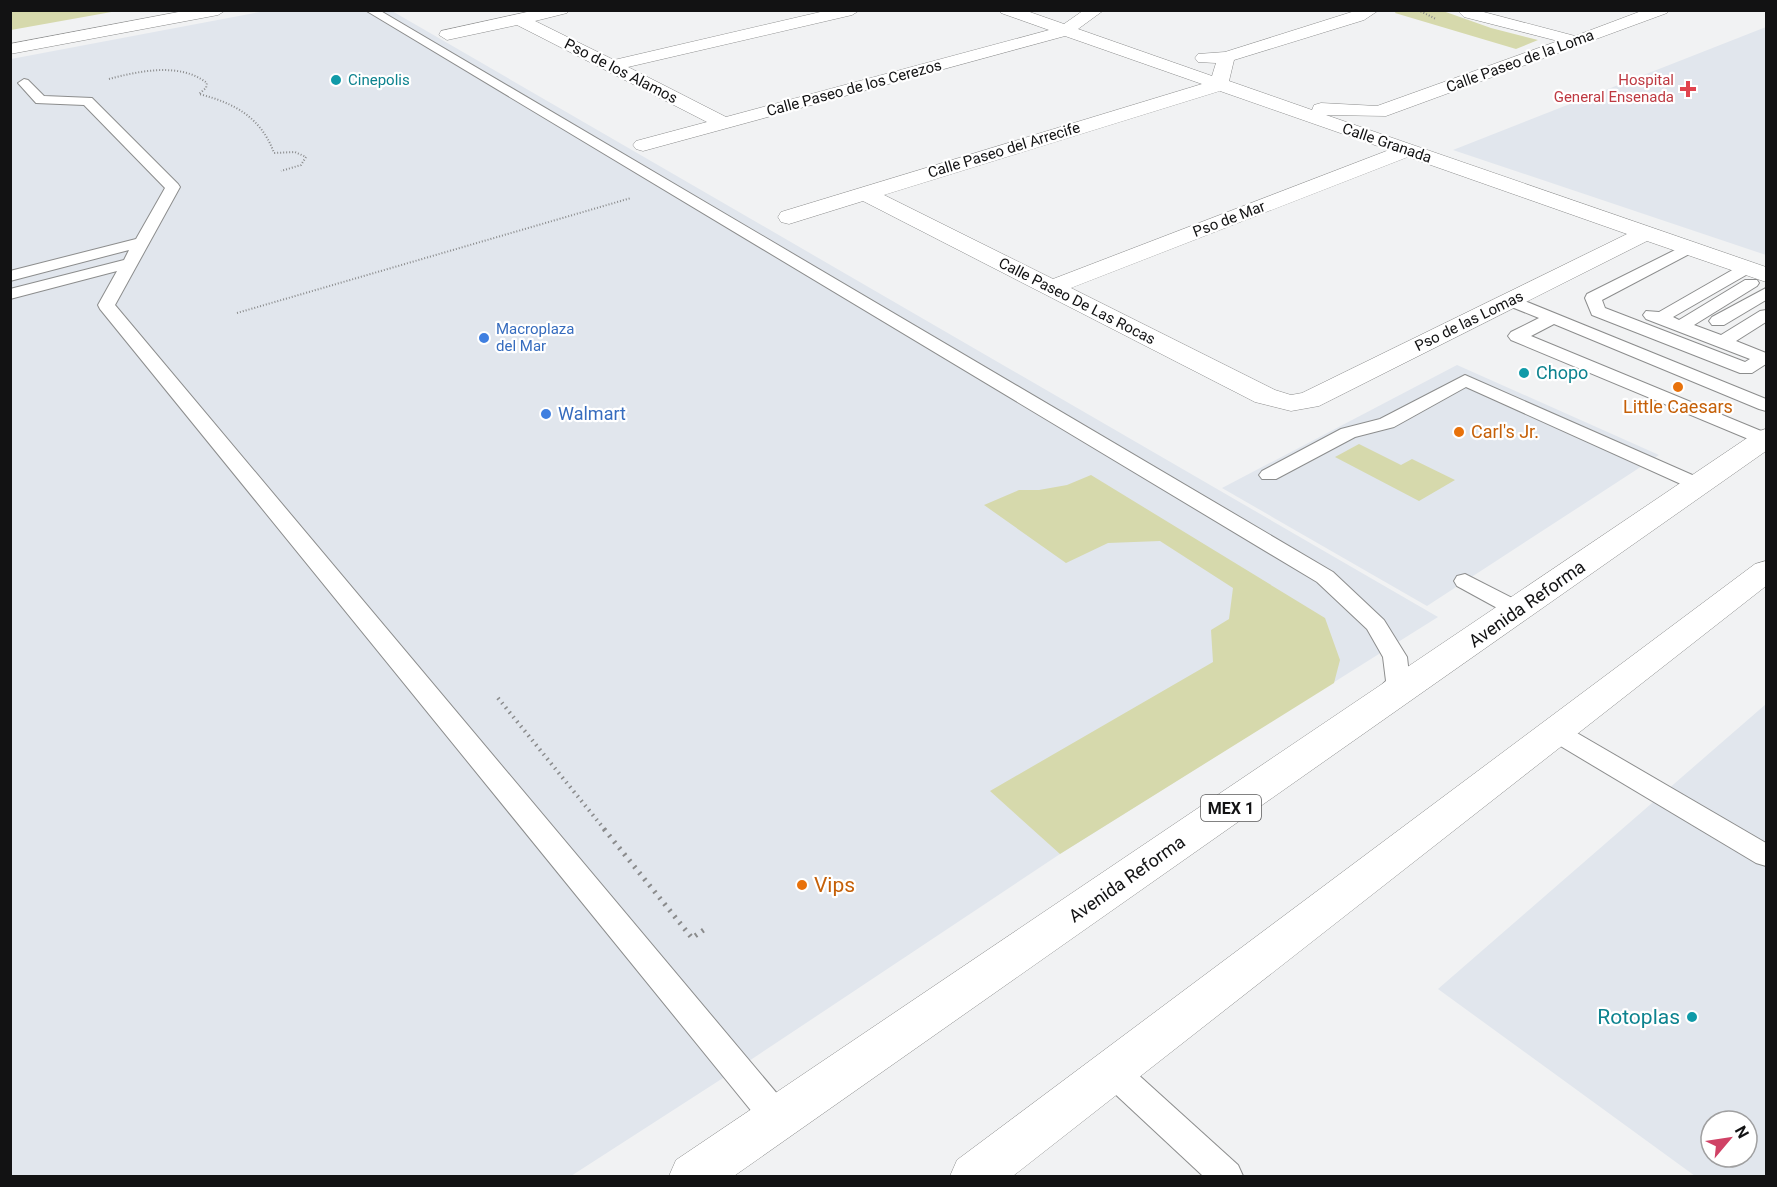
<svg xmlns="http://www.w3.org/2000/svg" width="1777" height="1187" viewBox="0 0 1777 1187" font-family="Roboto,sans-serif">
  <rect width="100%" height="100%" fill="#f1f2f3"/>
  <g fill="#e1e6ed" fill-rule="evenodd">
    <path d="M 265,11 L 392,11 L 1438,617 L 1060,854 L 737,1069 L 571,1176 L 11,1176 L 11,59 Z"/>
    <path d="M 1766,27 L 1766,255 L 1453,150 Z"/>
    <path d="M 1457,365 L 1659,455 L 1427,606 L 1222,488 Z"/>
    <path d="M 1766,704 L 1766,1176 L 1695,1176 L 1438,989 ZM 1711,1121 L 1747,1121 L 1747,1157 L 1711,1157 Z"/>
  </g>
  <g fill="#d6d9ac">
    <path d="M 11,10 L 117,10 L 117,11 L 11,30 Z"/>
    <path d="M 1396,11 L 1443,11 L 1491,28 L 1538,40 L 1516,49 L 1395,13 Z"/>
    <path d="M 1359,444 L 1401,465 L 1412,459 L 1455,480 L 1419,501 L 1335,457 Z"/>
    <path d="M 1091,475 L 1325,618 L 1340,660 L 1334,683 L 1060,854 L 990,791 L 1213,662 L 1211,630 L 1229,619 L 1233,588 L 1160,541 L 1108,543 L 1066,563 L 984,505 L 1019,490 L 1039,490 L 1067,485 Z"/>
  </g>
  <g fill="none" stroke-linecap="round" stroke-linejoin="round">
    <defs>
      <g id="lane">
        <path d="M 365,10 L 379,10 L 1333,572 L 1384,620 L 1407,657 L 1410,683 L 1407,689 L 1391,703 L 1382,705 L 1373,703 L 1370,697 L 1386,681 L 1383,657 L 1367,629 L 1317,582 Z"/>
        <path d="M 24,79 L 28,80 L 44,96 L 92,98 L 178,184 L 180,187 L 115,305 L 790,1109 L 794,1119 L 790,1129 L 778,1134 L 766,1129 L 100,309 L 98,305 L 117,271 L 10,299 L 10,289 L 124,260 L 129,250 L 10,281 L 10,271 L 136,239 L 165,188 L 84,105 L 36,103 L 18,83 Z"/>
        <path d="M 1689,243 L 1697,248 L 1695,251 L 1602,300 L 1605,308 L 1745,362 L 1750,359 L 1646,319 L 1643,315 L 1646,311 L 1659,312 L 1741,265 L 1753,265 L 1755,268 L 1753,271 L 1673,317 L 1679,320 L 1745,280 L 1757,280 L 1759,283 L 1757,286 L 1694,325 L 1721,335 L 1760,311 L 1766,310 L 1766,322 L 1736,341 L 1766,353 L 1766,364 L 1752,373 L 1740,373 L 1592,315 L 1585,298 L 1587,294 Z"/>
        <path d="M 1766,288 L 1766,300 L 1724,325 L 1712,325 L 1709,321 L 1712,317 Z"/>
        <path d="M 1510,295 L 1766,399 L 1766,411 L 1759,409 L 1554,324 L 1531,336 L 1766,433 L 1766,444 L 1758,443 L 1511,340 L 1508,336 L 1511,332 L 1539,318 L 1504,304 L 1502,300 Z"/>
        <path d="M 1465,375 L 1706,481 L 1709,485 L 1706,489 L 1692,489 L 1466,387 L 1394,427 L 1355,437 L 1276,479 L 1262,479 L 1259,475 L 1262,471 L 1341,429 L 1380,419 Z"/>
        <path d="M 1465,574 L 1526,605 L 1529,610 L 1526,615 L 1518,617 L 1510,615 L 1457,586 L 1454,581 L 1457,576 Z"/>
        <path d="M 1556,723 L 1565,726 L 1766,843 L 1766,866 L 1756,863 L 1547,738 L 1543,732 L 1547,726 Z"/>
        <path d="M 1111,1056 L 1122,1060 L 1238,1165 L 1243,1176 L 1203,1176 L 1100,1080 L 1095,1070 L 1100,1060 Z"/>
      </g>
      <path id="street" d="M 536,10 L 569,10 L 567,13 L 535,21 L 614,60 L 829,10 L 860,10 L 852,15 L 628,67 L 726,117 L 1049,30 L 1001,13 L 999,10 L 1024,10 L 1064,24 L 1084,10 L 1104,10 L 1078,29 L 1212,76 L 1216,63 L 1198,62 L 1195,58 L 1198,54 L 1225,52 L 1358,10 L 1379,10 L 1364,20 L 1234,60 L 1229,81 L 1312,110 L 1314,105 L 1321,103 L 1377,106 L 1558,41 L 1464,17 L 1457,10 L 1476,10 L 1575,36 L 1644,10 L 1669,10 L 1667,13 L 1386,116 L 1326,115 L 1766,267 L 1766,282 L 1647,241 L 1319,406 L 1291,411 L 1255,402 L 863,201 L 789,224 L 781,222 L 778,217 L 781,212 L 1202,84 L 1065,36 L 643,151 L 636,149 L 633,145 L 636,141 L 707,122 L 517,25 L 447,40 L 439,35 L 441,31 ZM 1220,91 L 1389,150 L 1053,279 L 884,195 ZM 1408,157 L 1627,234 L 1302,393 L 1291,395 L 1275,390 L 1071,288 Z"/>
      <path id="secondary" d="M 189,10 L 226,10 L 218,15 L 10,54 L 10,44 Z"/>
      <g id="highway">
        <path d="M 1766,429 L 1766,451 L 734,1176 L 669,1176 L 676,1160 L 1756,432 Z"/>
        <path d="M 1766,561 L 1766,586 L 1013,1176 L 950,1176 L 957,1160 L 1755,564 Z"/>
      </g>
    </defs>
    <use href="#lane" stroke="#8c8d8d" stroke-width="2"/>
    <use href="#street" stroke="#8c8d8d" stroke-width="1"/>
    <use href="#secondary" stroke="#8c8d8d" stroke-width="1"/>
    <use href="#highway" stroke="#8c8d8d" stroke-width="1"/>
    <g stroke="#8a8b8c" stroke-width="2" stroke-dasharray="1 2" stroke-linecap="butt">
      <path d="M 1418,10 L 1436,19"/>
      <path d="M 109,79 C 139,71 180,62 207,83 L 206,88 L 199,94 C 234,103 261,117 274,153 L 295,152 L 306,157 L 301,165 L 281,171"/>
      <path d="M 237,313 L 631,198"/>
    </g>
    <path stroke="#8a8b8c" stroke-width="4" stroke-dasharray="1.5 4.5" stroke-linecap="butt" d="M 498,698 L 605,830"/>
    <path stroke="#8a8b8c" stroke-width="5" stroke-dasharray="2 6" stroke-linecap="butt" d="M 604,829 L 692,938 L 708,927"/>
    <use href="#lane" fill="#fff" fill-rule="evenodd"/>
    <use href="#street" fill="#fff" fill-rule="evenodd"/>
    <use href="#secondary" fill="#fff" fill-rule="evenodd"/>
    <use href="#highway" fill="#fff" fill-rule="evenodd"/>
  </g>
  <g fill="#0f9aa8" stroke="#fff" stroke-width="2">
    <circle cx="336" cy="80" r="6"/>
    <circle cx="1524" cy="373" r="6"/>
    <circle cx="1692" cy="1017" r="6"/>
  </g>
  <path fill="#e0444e" stroke="#fff" stroke-width="2" d="M1685 80h6v6h6v6h-6v6h-6v-6h-6v-6h6z"/>
  <g fill="#3f7fe0" stroke="#fff" stroke-width="2">
    <circle cx="484" cy="338" r="6"/>
    <circle cx="546" cy="414" r="6"/>
  </g>
  <g fill="#e8710a" stroke="#fff" stroke-width="2">
    <circle cx="1678" cy="387" r="6"/>
    <circle cx="1459" cy="432" r="6"/>
    <circle cx="802" cy="885" r="6"/>
  </g>
  <g text-anchor="middle" stroke-width="4.5" stroke-linejoin="round" paint-order="stroke">
    <g font-size="15" fill="#121213" stroke="#fff">
      <text transform="translate(1520 61) rotate(-20)" y="5">Calle Paseo de la Loma</text>
      <text transform="translate(621 71) rotate(27)" y="5">Pso de los Alamos</text>
      <text transform="translate(854 88) rotate(-15)" y="5">Calle Paseo de los Cerezos</text>
      <text transform="translate(1387 143) rotate(19)" y="5">Calle Granada</text>
      <text transform="translate(1004 150) rotate(-17)" y="5">Calle Paseo del Arrecife</text>
      <text transform="translate(1229 219) rotate(-21)" y="5">Pso de Mar</text>
      <text transform="translate(1077 301) rotate(27)" y="5">Calle Paseo De Las Rocas</text>
      <text transform="translate(1469 321) rotate(-26)" y="5">Pso de las Lomas</text>
    </g>
    <g font-size="15" fill="#0d838f" stroke="#fff" text-anchor="start">
      <text x="348" y="85">Cinepolis</text>
    </g>
    <g font-size="15" fill="#be3a42" stroke="#fff" text-anchor="end">
      <text x="1674" y="85">Hospital<tspan x="1674" dy="17">General Ensenada</tspan></text>
    </g>
    <g font-size="15" fill="#366cbe" stroke="#fff" text-anchor="start">
      <text x="496" y="334">Macroplaza<tspan x="496" dy="17">del Mar</tspan></text>
    </g>
    <rect fill="#fff" stroke="#59595a" stroke-width="1.5" x="1201" y="795" width="60" height="26" rx="4.5"/>
    <g font-size="16" font-weight="bold" fill="#121213">
      <text x="1231" y="814">MEX 1</text>
    </g>
    <g font-size="18" fill="#0d838f" stroke="#fff" text-anchor="start">
      <text x="1536" y="379">Chopo</text>
    </g>
    <g font-size="18" fill="#c56008" stroke="#fff">
      <text x="1678" y="413">Little Caesars</text>
      <text x="1471" y="438" text-anchor="start">Carl's Jr.</text>
    </g>
    <g font-size="18" fill="#366cbe" stroke="#fff" text-anchor="start">
      <text x="558" y="420">Walmart</text>
    </g>
    <g font-size="18" fill="#121213" stroke="#fff">
      <text transform="translate(1527 604) rotate(-35)" y="6">Avenida Reforma</text>
      <text transform="translate(1127 879) rotate(-35)" y="6">Avenida Reforma</text>
    </g>
    <g font-size="21" fill="#c56008" stroke="#fff" text-anchor="start">
      <text x="814" y="892">Vips</text>
    </g>
    <g font-size="21" fill="#0d838f" stroke="#fff" text-anchor="end">
      <text x="1680" y="1024">Rotoplas</text>
    </g>
  </g>
  <rect width="1777" height="1187" fill="none" stroke="#121213" stroke-width="24"/>
  <g transform="translate(1729 1139) rotate(61)"><circle r="28" fill="#ffffff" stroke="#a0a0a1" stroke-width="1.5"/>
  <path d="M0-4.5L10 22L0 15L-10 22Z" fill="#d04165"/>
  <text y="-9" font-size="16" font-weight="bold" text-anchor="middle" fill="#121213">N</text>
  </g>
</svg>
